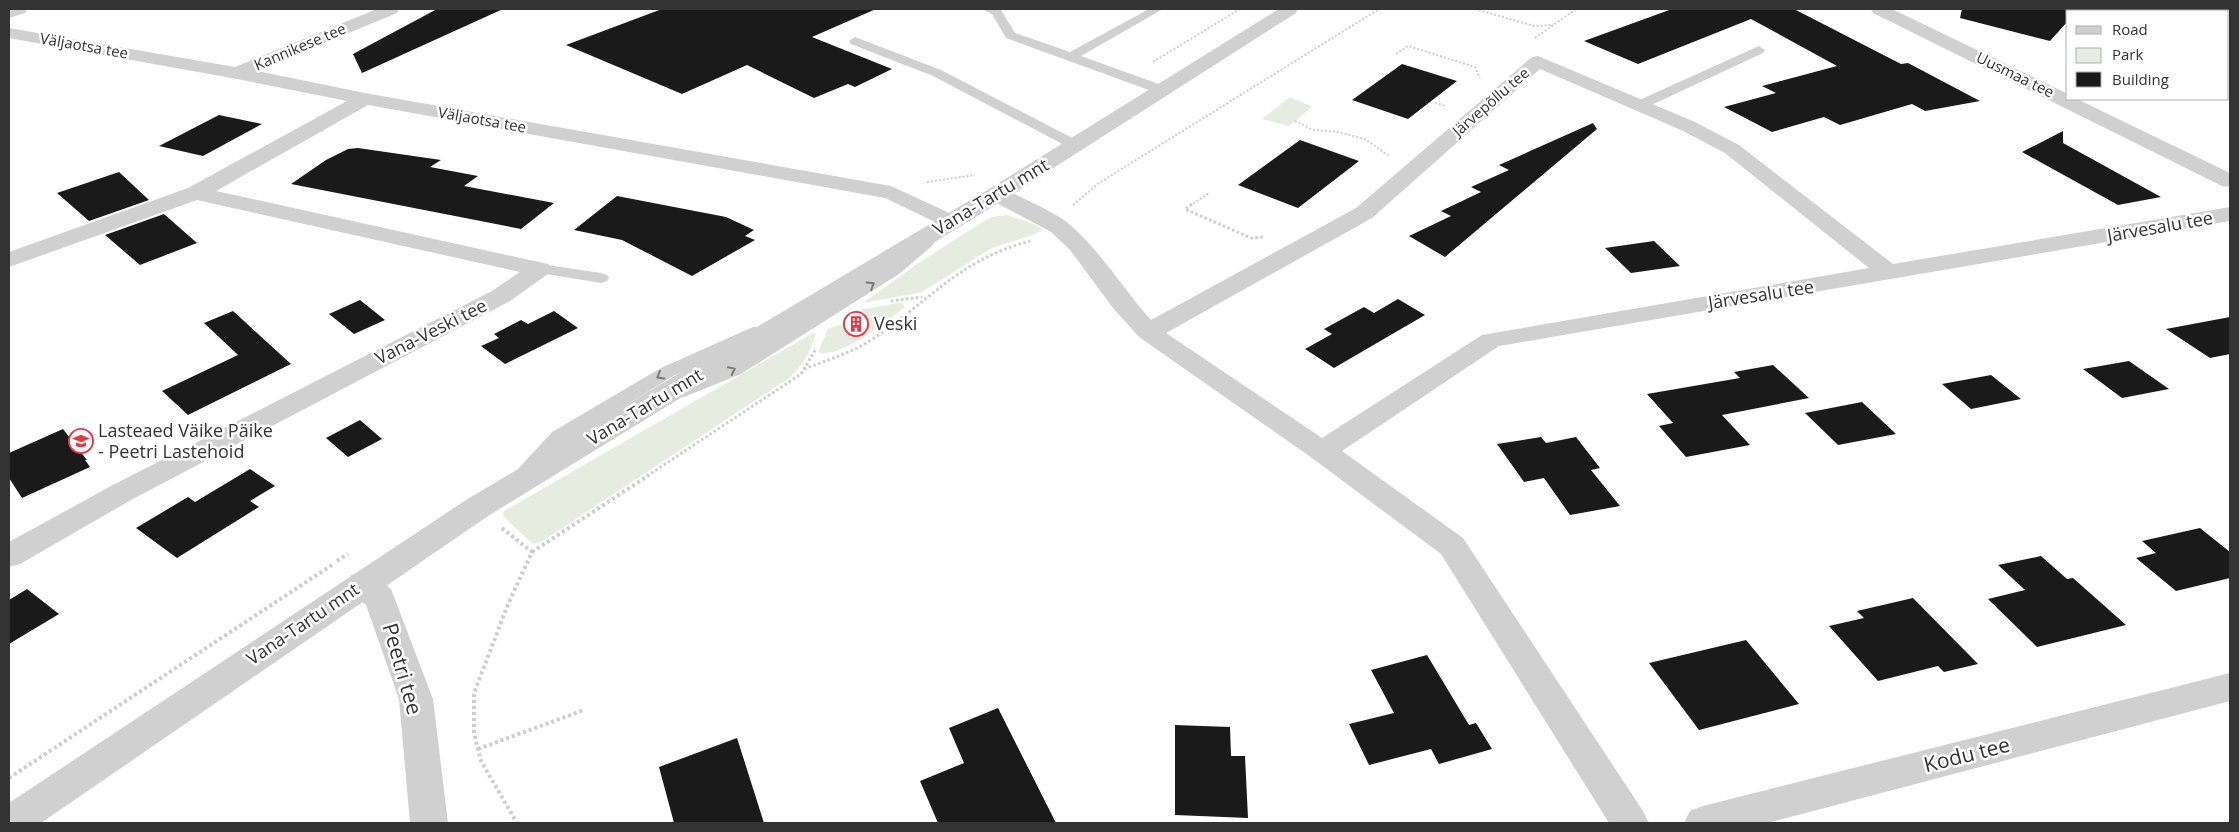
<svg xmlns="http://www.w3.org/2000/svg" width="2239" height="832" viewBox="0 0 2239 832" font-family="'Open Sans',sans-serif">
  <rect width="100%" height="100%" fill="#fff"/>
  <g fill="#e6ecdf">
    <path d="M 1290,97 L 1312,107 L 1289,126 L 1262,119 Z"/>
    <path d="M 1007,215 L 1031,223 L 1043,229 L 1036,234 L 992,248 L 922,292 L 863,303 L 920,262 L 984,221 L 992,217 Z"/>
    <path d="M 898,303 L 902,303 L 905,307 C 890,319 837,361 818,352 L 828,329 L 840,325 L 855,333 L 871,323 L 856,315 L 859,310 Z"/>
    <path d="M 813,333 L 816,334 C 809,353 804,365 788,379 L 541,542 L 533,544 L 503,516 L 504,511 Z"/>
  </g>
  <g fill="#1a1a1a">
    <path d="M 437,9 L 503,9 L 362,73 L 353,54 Z"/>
    <path d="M 662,9 L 876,9 L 812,37 L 892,69 L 855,87 L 848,84 L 814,98 L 747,65 L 682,94 L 566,45 Z"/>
    <path d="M 1672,9 L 1794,9 L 1901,64 L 1908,63 L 1980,101 L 1925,111 L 1912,104 L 1840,125 L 1824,117 L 1772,132 L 1724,107 L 1776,93 L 1762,86 L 1837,66 L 1751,19 L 1638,64 L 1584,41 Z"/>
    <path d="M 1962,9 L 2079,9 L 2077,11 L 2068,11 L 2068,21 L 2050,41 L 1960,18 Z"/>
    <path d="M 1402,64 L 1457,81 L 1408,119 L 1352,100 Z"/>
    <path d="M 219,115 L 262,124 L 203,156 L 159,146 Z"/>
    <path d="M 1593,123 L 1597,129 L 1445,257 L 1409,236 L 1451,216 L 1441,211 L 1481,192 L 1471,187 L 1509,170 L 1499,165 Z"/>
    <path d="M 2063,131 L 2063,143 L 2161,197 L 2118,205 L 2022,152 Z"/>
    <path d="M 1300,140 L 1359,161 L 1298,208 L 1238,185 Z"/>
    <path d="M 358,148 L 441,160 L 430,167 L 478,176 L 464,186 L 554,203 L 521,229 L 291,184 L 326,160 L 348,149 Z"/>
    <path d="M 119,172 L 149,200 L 89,221 L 57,193 Z"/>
    <path d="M 617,196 L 726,217 L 754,230 L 745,236 L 755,240 L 692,276 L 622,240 L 574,230 Z"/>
    <path d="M 164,214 L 197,243 L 140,265 L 105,235 Z"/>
    <path d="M 1654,241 L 1680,266 L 1631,273 L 1605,248 Z"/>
    <path d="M 1398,299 L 1425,315 L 1334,368 L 1305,349 L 1332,334 L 1324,329 L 1364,307 L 1374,313 Z"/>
    <path d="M 360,300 L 385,320 L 354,334 L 329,314 Z"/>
    <path d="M 233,311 L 291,364 L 188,415 L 162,391 L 238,355 L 204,323 Z"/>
    <path d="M 554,311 L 578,328 L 505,364 L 481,346 L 499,338 L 494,334 L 521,320 L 528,324 Z"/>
    <path d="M 2230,317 L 2230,354 L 2210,358 L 2166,329 Z"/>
    <path d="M 2129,361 L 2169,389 L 2122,398 L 2083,369 Z"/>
    <path d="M 1773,365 L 1809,398 L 1722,415 L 1750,445 L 1686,457 L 1659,426 L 1673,423 L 1647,394 L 1740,378 L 1734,372 Z"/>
    <path d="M 1991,375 L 2021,399 L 1971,409 L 1942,384 Z"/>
    <path d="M 1862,402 L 1896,434 L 1838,445 L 1805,413 Z"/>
    <path d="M 360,420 L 382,439 L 348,457 L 326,438 Z"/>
    <path d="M 63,429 L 87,460 L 85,460 L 90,467 L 22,498 L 9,478 L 9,453 Z"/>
    <path d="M 1541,437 L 1546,443 L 1576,437 L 1600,468 L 1591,470 L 1620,506 L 1570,515 L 1544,478 L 1524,482 L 1497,444 Z"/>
    <path d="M 250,469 L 275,486 L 250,501 L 259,507 L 177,558 L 136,528 L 188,497 L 195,502 Z"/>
    <path d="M 2200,528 L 2230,552 L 2230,578 L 2176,591 L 2136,558 L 2156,553 L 2142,541 Z"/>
    <path d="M 2041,556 L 2067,579 L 2073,578 L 2126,625 L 2037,647 L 1988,599 L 2025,590 L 1998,565 Z"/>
    <path d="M 27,589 L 59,614 L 9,644 L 9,600 Z"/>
    <path d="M 1913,598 L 1978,664 L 1944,672 L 1938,666 L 1878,681 L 1829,626 L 1864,618 L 1857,611 Z"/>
    <path d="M 1746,640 L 1799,704 L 1699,730 L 1649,663 Z"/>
    <path d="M 1427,655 L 1469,725 L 1476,723 L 1492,749 L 1439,764 L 1431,749 L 1369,765 L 1349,724 L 1394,713 L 1371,670 Z"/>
    <path d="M 998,708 L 1056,823 L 938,823 L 920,781 L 964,763 L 949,728 Z"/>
    <path d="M 1175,725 L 1230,727 L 1231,756 L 1245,756 L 1248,818 L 1175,815 Z"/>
    <path d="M 737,738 L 764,823 L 674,823 L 659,767 Z"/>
  </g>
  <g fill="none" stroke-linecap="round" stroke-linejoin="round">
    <g stroke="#cdcdcd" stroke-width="2" stroke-dasharray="2 2" stroke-linecap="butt">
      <path d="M 1475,9 L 1534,26 L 1553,25"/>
      <path d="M 1535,38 L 1576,9"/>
      <path d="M 1396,54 L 1408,46 L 1475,67 L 1480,78"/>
      <path d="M 1153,62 L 1240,9"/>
      <path d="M 1435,103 L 1446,106"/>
      <path d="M 1295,121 L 1313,130 L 1338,132 L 1365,139 L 1389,156"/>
      <path d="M 927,182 L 975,175"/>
      <path d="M 1073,205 L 1099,183 L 1379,9"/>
      <path d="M 1190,206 L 1209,193"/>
    </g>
    <g stroke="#cdcdcd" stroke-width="3" stroke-dasharray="2.5 2.5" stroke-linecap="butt">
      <path d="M 1192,204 L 1185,209 L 1251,238 L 1264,237"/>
      <path d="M 891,301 L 922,297"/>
      <path d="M 804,369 C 827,360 851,353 871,340 C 929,302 958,260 1030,241"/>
      <path d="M 647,476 L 801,374 L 816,349"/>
    </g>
    <g stroke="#cdcdcd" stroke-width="4" stroke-dasharray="3 3" stroke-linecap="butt">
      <path d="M 502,528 L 532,552 L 509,602 L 474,693 L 474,733 L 481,761 L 517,823"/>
      <path d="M 532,552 L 649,475"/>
      <path d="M 337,561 L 348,554"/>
      <path d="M 478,749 L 584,710"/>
      <path d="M 9,778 L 332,565"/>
    </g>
    <g fill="#d0d0d0" fill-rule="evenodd">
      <path d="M 982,9 L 1001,10 L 1015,33 L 1070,52 L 1149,9 L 1163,9 L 1081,56 L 1167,87 L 1168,90 L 1162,94 L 1157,93 L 1006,38 L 992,14 Z"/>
      <path d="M 855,37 L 941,70 L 1080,142 L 1082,145 L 1080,148 L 1070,148 L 933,76 L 851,44 L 849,41 Z"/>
      <path d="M 1759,46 L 1765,50 L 1763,53 L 1645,108 L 1635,108 L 1633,105 L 1635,102 Z"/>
      <path d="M 926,238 L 932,240 L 934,243 L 932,246 L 899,274 L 741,374 L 684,397 L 678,395 L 675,391 L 678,387 L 729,366 L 887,268 L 920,240 Z"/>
      <path d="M 540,264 L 601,273 L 607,275 L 609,278 L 607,281 L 601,283 L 534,272 L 532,269 L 534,266 Z"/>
      <path d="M 753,327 L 759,328 L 762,332 L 759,336 L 673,376 L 566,442 L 533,478 L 526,480 L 519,478 L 516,473 L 519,468 L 552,432 L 661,368 Z"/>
    </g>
    <g fill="#d0d0d0" fill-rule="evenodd">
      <path d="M 9,9 L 27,9 L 25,13 L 9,18 Z"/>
      <path d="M 377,9 L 399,9 L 397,13 L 257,71 L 365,93 L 891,186 L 958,217 L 961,222 L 958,227 L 950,229 L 885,198 L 368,105 L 216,191 L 548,264 L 552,269 L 548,274 L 510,301 L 131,500 L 20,564 L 9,567 L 9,542 L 111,486 L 492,291 L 520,272 L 197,200 L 9,267 L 9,252 L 188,188 L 347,101 L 237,79 L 9,38 L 9,28 L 235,67 Z"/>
      <path d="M 1871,9 L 1892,9 L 2068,94 L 2068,99 L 2077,99 L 2230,173 L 2230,187 L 2222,186 L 1873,13 Z"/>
      <path d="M 1538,56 L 1695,122 L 1739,145 L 1893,264 L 2230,207 L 2230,221 L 1499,346 L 1342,451 L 1463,538 L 1643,811 L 1649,823 L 1609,823 L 1441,554 L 1312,458 L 1139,337 L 1113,308 L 1070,250 L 1051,232 L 989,199 L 986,194 L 989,189 L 997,187 L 1005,189 C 1023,199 1054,211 1069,224 C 1101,251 1123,289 1151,320 L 1356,208 L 1532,57 ZM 1540,69 L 1681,130 L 1725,153 L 1869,268 L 1482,335 L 1322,438 L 1166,333 L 1372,218 Z"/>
      <path d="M 362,572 L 373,575 L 391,589 L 433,699 L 448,823 L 410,823 L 399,699 L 366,605 L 351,593 L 346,584 L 351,575 Z"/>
      <path d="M 2230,673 L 2230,701 L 1768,823 L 1684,823 L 1690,811 L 1703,806 Z"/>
    </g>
    <path fill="#d0d0d0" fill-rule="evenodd" d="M 1279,9 L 1298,9 L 1296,13 L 1005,199 L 488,516 L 41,823 L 9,823 L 9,803 L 466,500 L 989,189 Z"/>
  </g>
  <defs><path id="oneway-chevron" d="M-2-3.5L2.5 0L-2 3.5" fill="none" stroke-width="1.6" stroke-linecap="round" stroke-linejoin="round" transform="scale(1.25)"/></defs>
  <g stroke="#7a7a7a">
    <use href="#oneway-chevron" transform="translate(871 285) rotate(-32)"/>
    <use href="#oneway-chevron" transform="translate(732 370) rotate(-26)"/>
    <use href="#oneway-chevron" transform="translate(660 376) rotate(150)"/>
  </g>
  <defs>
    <symbol id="building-ring" viewBox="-11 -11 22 22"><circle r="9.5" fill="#fff" stroke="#e63946" stroke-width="1.5"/><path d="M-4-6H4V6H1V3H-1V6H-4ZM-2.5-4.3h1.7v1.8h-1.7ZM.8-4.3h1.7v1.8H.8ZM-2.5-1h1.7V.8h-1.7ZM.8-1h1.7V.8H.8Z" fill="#e63946"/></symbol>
    <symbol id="school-ring" viewBox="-11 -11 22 22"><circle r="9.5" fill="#fff" stroke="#e63946" stroke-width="1.5"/><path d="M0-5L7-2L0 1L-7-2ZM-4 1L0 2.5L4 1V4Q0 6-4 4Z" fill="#e63946"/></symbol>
  </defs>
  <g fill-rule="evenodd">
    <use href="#building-ring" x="842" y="310" width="28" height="28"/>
    <use href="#school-ring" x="67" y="427" width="28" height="28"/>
  </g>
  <g text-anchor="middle" stroke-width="5" stroke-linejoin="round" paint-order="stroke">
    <g font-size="15" fill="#333" stroke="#fff">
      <text transform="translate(84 46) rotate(10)" y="5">Väljaotsa tee</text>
      <text transform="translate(300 47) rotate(-23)" y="5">Kannikese tee</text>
      <text transform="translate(2015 75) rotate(26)" y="5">Uusmaa tee</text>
      <text transform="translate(1491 102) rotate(-41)" y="5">Järvepõllu tee</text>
      <text transform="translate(482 120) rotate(10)" y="5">Väljaotsa tee</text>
    </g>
    <g font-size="18" fill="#333" stroke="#fff">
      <text transform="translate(991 197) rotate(-31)" y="6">Vana-Tartu mnt</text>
      <text transform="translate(2160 227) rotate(-10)" y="6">Järvesalu tee</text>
      <text transform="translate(1761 295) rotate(-9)" y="6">Järvesalu tee</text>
      <text transform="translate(431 332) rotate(-27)" y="6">Vana-Veski tee</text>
      <text transform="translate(645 407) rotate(-31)" y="6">Vana-Tartu mnt</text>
      <text transform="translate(303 624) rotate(-34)" y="6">Vana-Tartu mnt</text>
    </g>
    <g font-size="18" fill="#333" stroke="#fff" text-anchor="start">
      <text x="874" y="330">Veski</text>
      <text x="98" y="437">Lasteaed Väike Päike<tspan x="98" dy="21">- Peetri Lastehoid</tspan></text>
    </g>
    <g font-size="21" fill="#333" stroke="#fff">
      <text transform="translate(402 669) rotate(74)" y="7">Peetri tee</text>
      <text transform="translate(1967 755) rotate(-14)" y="7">Kodu tee</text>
    </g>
  </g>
  <rect width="2239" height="832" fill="none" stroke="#333333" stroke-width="20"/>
  <rect x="2066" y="10" width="162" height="90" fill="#ffffff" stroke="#adadad"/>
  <rect x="2076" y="26" width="25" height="8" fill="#d0d0d0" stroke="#adadad"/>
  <text x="2112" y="35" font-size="15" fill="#333333">Road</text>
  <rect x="2076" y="48" width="25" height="15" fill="#e6ecdf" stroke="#adadad"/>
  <text x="2112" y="60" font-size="15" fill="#333333">Park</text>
  <rect x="2076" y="72" width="25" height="15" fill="#1a1a1a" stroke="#adadad"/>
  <text x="2112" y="85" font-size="15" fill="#333333">Building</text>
</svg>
